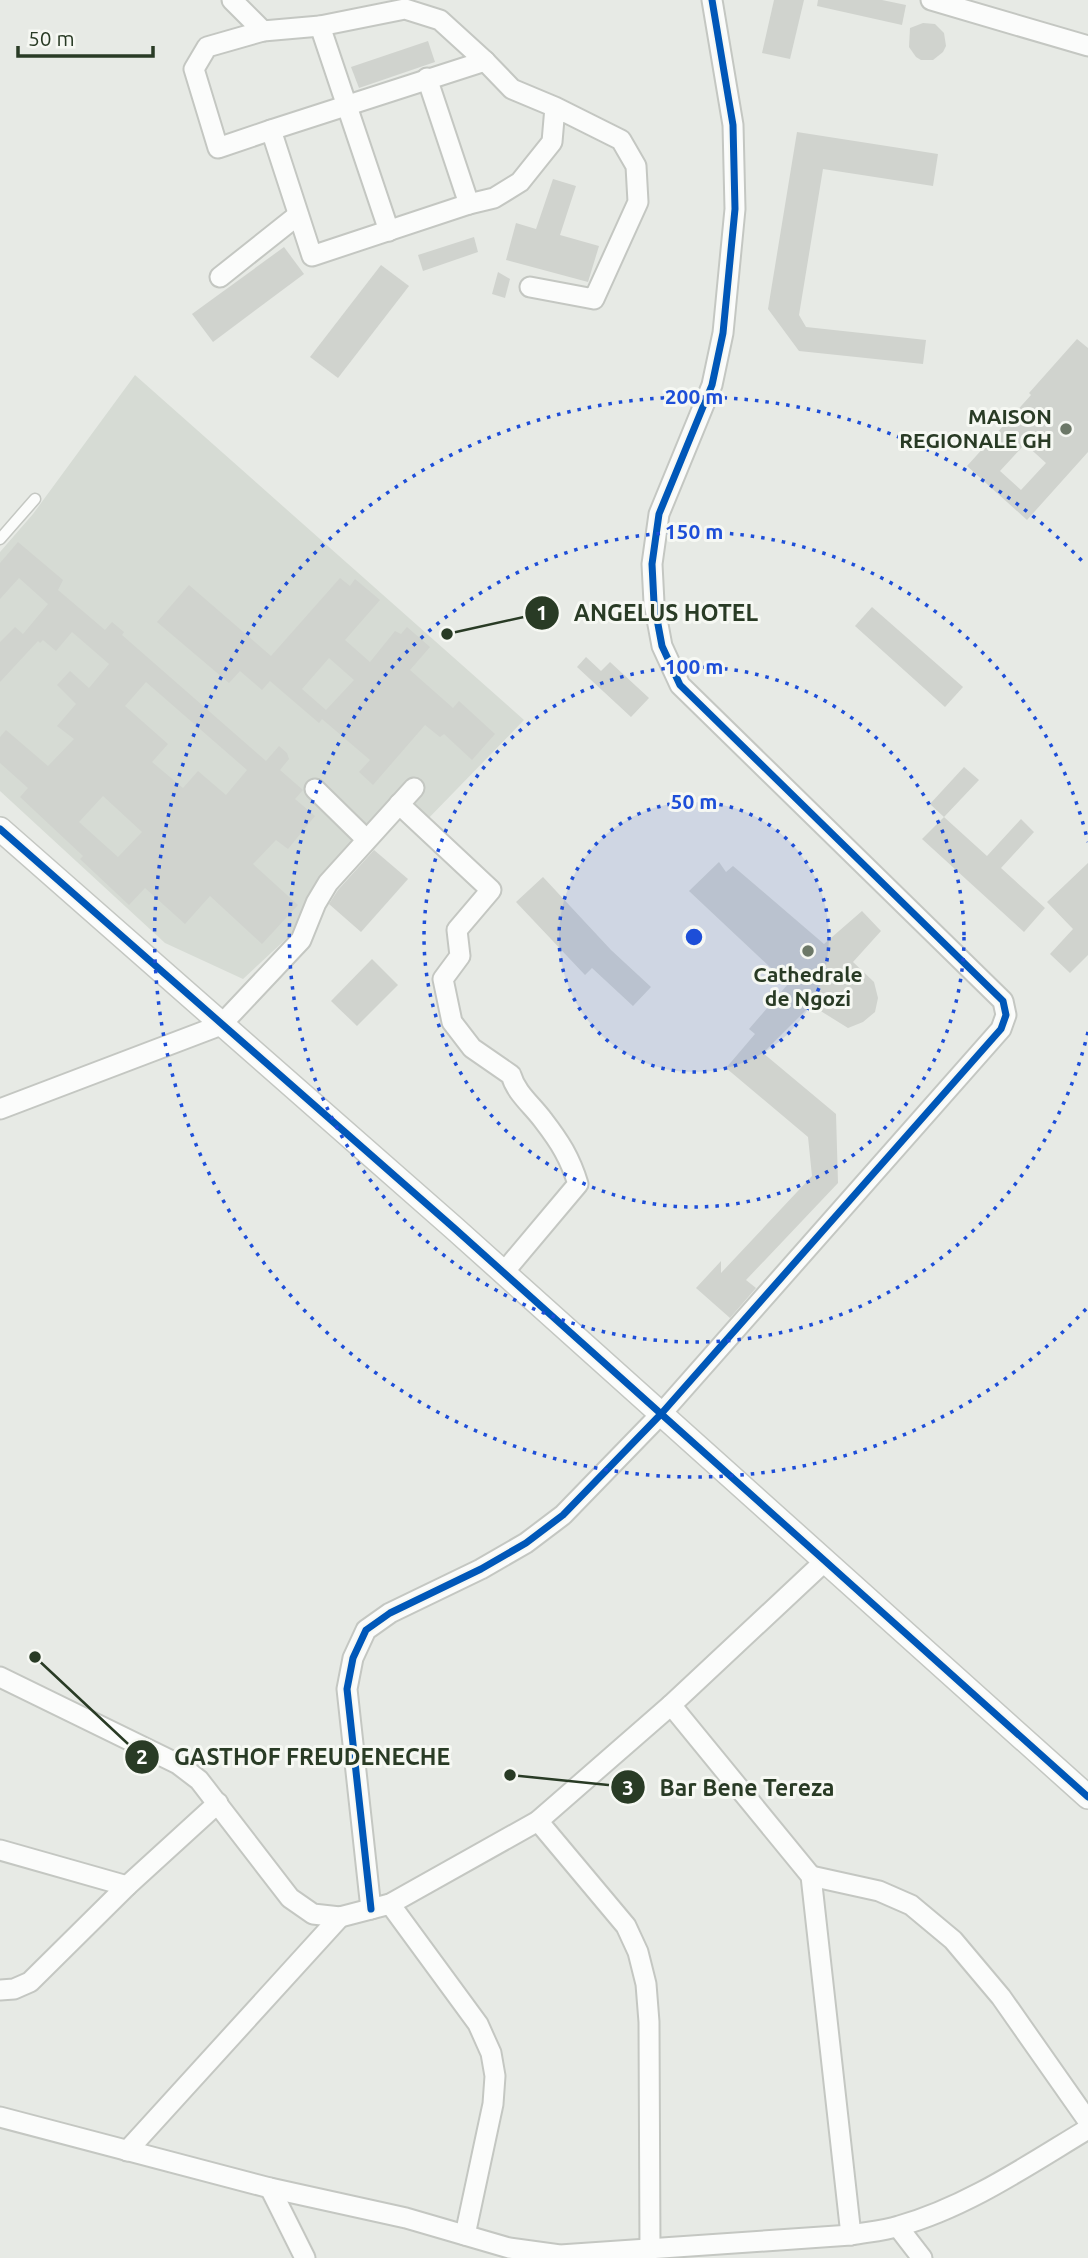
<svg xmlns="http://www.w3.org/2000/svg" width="1088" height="2258" viewBox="0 0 1088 2258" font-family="Ubuntu,sans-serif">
  <rect width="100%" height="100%" fill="#e7eae5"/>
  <path fill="#d6dbd4" d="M 135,375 L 524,720 L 422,825 L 399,804 L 301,925 L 243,979 L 165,943 L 0,791 L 0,552 L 33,514 Z"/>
  <g fill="#d0d3ce" fill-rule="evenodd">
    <path d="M 774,0 L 804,0 L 790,59 L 762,53 Z"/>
    <path d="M 818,0 L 882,0 L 906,5 L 902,25 L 817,6 Z"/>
    <path d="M 923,23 L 935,24 L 944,33 L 946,46 L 943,52 L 933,60 L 921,60 L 916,57 L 909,47 L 910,28 Z"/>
    <path d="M 428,41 L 435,62 L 359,88 L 351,67 Z"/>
    <path d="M 797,132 L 938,154 L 933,186 L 823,169 L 799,315 L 806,327 L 926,340 L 923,364 L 799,351 L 768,309 Z"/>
    <path d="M 553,179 L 576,186 L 560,235 L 599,246 L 588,282 L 506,260 L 516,223 L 536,229 Z"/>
    <path d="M 474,237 L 478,252 L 423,271 L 418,255 Z"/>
    <path d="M 284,247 L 304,274 L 213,342 L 192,314 Z"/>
    <path d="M 381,265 L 409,286 L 338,378 L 310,357 Z"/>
    <path d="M 498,272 L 510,279 L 505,298 L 492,294 Z"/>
    <path d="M 1077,339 L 1088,348 L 1088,452 L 1027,520 L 967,466 L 1031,395 L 1029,393 ZM 1025,444 L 1046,463 L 1021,490 L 1000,471 Z"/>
    <path d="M 18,542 L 63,580 L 58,590 L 105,630 L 112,622 L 124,632 L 122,635 L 266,761 L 279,746 L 287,753 L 289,759 L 280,770 L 303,790 L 295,799 L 315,816 L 288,849 L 276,840 L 253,864 L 298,905 L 262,944 L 210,896 L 185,924 L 145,888 L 129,905 L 80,859 L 83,856 L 20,797 L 28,788 L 0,763 L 0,737 L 6,730 L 48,766 L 74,739 L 57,726 L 76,704 L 57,685 L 70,671 L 89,688 L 109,664 L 72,632 L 56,651 L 43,640 L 40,643 L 38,641 L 0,682 L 0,642 L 15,627 L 23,634 L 48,604 L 19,578 L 0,599 L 0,563 ZM 146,682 L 247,770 L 226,795 L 198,771 L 183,788 L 152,762 L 168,744 L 125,706 ZM 103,796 L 142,832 L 118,857 L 79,822 Z"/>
    <path d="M 340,578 L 350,586 L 355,579 L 380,600 L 345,640 L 370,662 L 395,631 L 401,634 L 407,627 L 430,647 L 410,670 L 453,708 L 459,701 L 495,734 L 472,760 L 444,734 L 440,737 L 425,725 L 373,785 L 359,772 L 370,760 L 322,719 L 319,723 L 270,681 L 262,690 L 240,671 L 229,683 L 157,622 L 189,585 L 271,656 ZM 329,658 L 354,680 L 326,710 L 302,689 Z"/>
    <path d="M 872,607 L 963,687 L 945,707 L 855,626 Z"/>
    <path d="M 586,657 L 601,671 L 610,662 L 649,698 L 631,717 L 577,667 Z"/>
    <path d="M 964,767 L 979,780 L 944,817 L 930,804 Z"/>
    <path d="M 944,817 L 987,856 L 1021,819 L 1034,832 L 1001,868 L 1045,908 L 1024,932 L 922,839 Z"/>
    <path d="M 374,850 L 408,879 L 361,932 L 329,904 L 338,890 Z"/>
    <path d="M 719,862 L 726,872 L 733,866 L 824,944 L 862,911 L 881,931 L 853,962 L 874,982 L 878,998 L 875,1012 L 863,1022 L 848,1028 L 811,1005 L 763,1053 L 836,1114 L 838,1183 L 746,1280 L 756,1288 L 730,1318 L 696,1288 L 721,1261 L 721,1273 L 812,1176 L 808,1137 L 726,1068 L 755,1034 L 749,1029 L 788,984 L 689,891 Z"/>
    <path d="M 1088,863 L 1088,955 L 1070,973 L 1050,954 L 1073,929 L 1047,902 Z"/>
    <path d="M 543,877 L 611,950 L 651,987 L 633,1006 L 592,968 L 585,975 L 516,902 Z"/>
    <path d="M 372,959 L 398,985 L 357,1026 L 331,1001 Z"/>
  </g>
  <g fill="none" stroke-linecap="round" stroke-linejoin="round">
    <defs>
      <path id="service" d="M 0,539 L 35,499"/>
      <g id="minor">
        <path d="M 232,0 L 263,31"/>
        <path d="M 931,0 L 1088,46"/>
        <path d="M 320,26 L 389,231"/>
        <path d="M 427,78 L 469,204"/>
        <path d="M 271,130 L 485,61"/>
        <path d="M 220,277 L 298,215"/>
        <path d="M 530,287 L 594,299 L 638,202 L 636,166 L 621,140 L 555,107 L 512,89 L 485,61 L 440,20 L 405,9 L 320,26 L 263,31 L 207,47 L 194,69 L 218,148 L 271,130 L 312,256 L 469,204 L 494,198 L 520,182 L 552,142 L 555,107"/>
        <path d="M 315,789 L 366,839"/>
        <path d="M 399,804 L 491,890 L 457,930 L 460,956 L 443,979 L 452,1022 L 472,1048 L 511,1075 C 516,1093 532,1105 543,1120 C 560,1142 570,1158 578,1184 L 504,1272"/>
        <path d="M 0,1109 L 221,1025 L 301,940 L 316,903 L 328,883 L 414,788"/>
        <path d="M 0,1677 L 178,1764 L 199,1780 L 290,1898 L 313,1914 L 340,1917 L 390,1904 L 538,1821 L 671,1705 L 825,1561"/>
        <path d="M 671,1705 L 811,1876 L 851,2235"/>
        <path d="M 538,1821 L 626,1926 L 638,1952 L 646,1984 L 649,2022 L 650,2250"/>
        <path d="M 0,1850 L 127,1886"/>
        <path d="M 811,1876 L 879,1891 L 911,1905 L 953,1940 L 1001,1997 L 1088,2121"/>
        <path d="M 390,1904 L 478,2024 L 491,2053 L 495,2076 L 493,2104 L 465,2235"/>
        <path d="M 371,1909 L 347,1689 L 353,1658 L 366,1630 L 390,1613 L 481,1569 L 526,1543 L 563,1515 L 661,1414 L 1001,1029 L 1006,1015 L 1003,1001 L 680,685 L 662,646 L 654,603 L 652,564 L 659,514 L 712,385 L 723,333 L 735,209 L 733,125 L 712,0"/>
        <path d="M 0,1990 L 14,1989 L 30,1982 L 127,1886 L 218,1803"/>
        <path d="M 0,2117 L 270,2188 L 406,2218 L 509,2248 L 560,2255 L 851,2235 C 867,2232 884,2231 899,2226 C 967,2207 1028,2165 1088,2129"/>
        <path d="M 127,2151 L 340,1917"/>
        <path d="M 270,2188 L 305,2258"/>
        <path d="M 898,2227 L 922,2258"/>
      </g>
      <path id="tertiary" d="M 0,829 L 454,1228 L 1088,1797"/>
    </defs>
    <use href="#service" stroke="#c4c7c2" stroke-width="13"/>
    <use href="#minor" stroke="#c4c7c2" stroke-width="23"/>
    <use href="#tertiary" stroke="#c4c7c2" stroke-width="26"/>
    <use href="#service" stroke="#fbfcfb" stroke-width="10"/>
    <use href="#minor" stroke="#fbfcfb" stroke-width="19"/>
    <use href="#tertiary" stroke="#fbfcfb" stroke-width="23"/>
    <defs>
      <g id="cycleway">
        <path d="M 0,829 L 454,1228 L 1088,1797"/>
        <path d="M 371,1909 L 347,1689 L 353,1658 L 366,1630 L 390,1613 L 481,1569 L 526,1543 L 563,1515 L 661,1414 L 1001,1029 L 1006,1015 L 1003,1001 L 680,685 L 662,646 L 654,603 L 652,564 L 659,514 L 712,385 L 723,333 L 735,209 L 733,125 L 712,0"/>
      </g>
    </defs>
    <use href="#cycleway" stroke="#f6f8f3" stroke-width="11"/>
    <use href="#cycleway" stroke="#0057b8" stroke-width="7"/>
  </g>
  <circle cx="694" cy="937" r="135" fill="#1d4ed8" fill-opacity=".12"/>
  <g fill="none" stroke="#1d4ed8" stroke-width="3.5" stroke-dasharray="3.5 7">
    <circle cx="694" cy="937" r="135"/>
    <circle cx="694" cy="937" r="270"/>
    <path d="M1088 1032A405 405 0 1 1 1088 842"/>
    <path d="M1086 1309A540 540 0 1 1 1086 565"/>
  </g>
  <g fill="#6c7868" stroke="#f6f8f3" stroke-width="2.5">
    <circle cx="1066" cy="429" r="7"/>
    <circle cx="808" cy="951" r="7"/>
  </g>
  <g text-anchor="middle" stroke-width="6" stroke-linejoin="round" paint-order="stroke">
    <g font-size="21" font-weight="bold" fill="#293b25" stroke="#f6f8f3" text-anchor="end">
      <text x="1052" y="424">MAISON<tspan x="1052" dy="24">REGIONALE GH</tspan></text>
      <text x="808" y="982" text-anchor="middle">Cathedrale<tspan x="808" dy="24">de Ngozi</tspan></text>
    </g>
  </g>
  <circle cx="694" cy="937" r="10" fill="#1d4ed8" stroke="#f6f8f3" stroke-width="3.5"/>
  <g font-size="21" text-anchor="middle" font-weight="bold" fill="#1d4ed8" stroke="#f6f8f3" stroke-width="6" stroke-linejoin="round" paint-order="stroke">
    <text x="694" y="404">200 m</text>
    <text x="694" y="539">150 m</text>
    <text x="694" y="674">100 m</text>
    <text x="694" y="809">50 m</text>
  </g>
  <path fill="none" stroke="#293b25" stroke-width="2.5" d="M447 634L542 613M35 1657L142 1757M510 1775L628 1787"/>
  <g fill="#293b25" stroke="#f6f8f3" stroke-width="2.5">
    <circle cx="447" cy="634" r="7"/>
    <circle cx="35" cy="1657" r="7"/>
    <circle cx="510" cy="1775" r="7"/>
    <circle cx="542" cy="613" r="18"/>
    <circle cx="142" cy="1757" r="18"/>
    <circle cx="628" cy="1787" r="18"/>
  </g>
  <g font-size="21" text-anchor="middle" font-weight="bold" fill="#fff">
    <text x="542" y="620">1</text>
    <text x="142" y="1764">2</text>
    <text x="628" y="1795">3</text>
  </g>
  <g font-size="23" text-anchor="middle" font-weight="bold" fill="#293b25" stroke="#f6f8f3" stroke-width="6" stroke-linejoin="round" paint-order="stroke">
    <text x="666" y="621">ANGELUS HOTEL</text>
    <text x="312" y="1765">GASTHOF FREUDENECHE</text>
    <text x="747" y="1796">Bar Bene Tereza</text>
  </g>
  <path d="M18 46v10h135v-10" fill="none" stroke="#293b25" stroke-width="3.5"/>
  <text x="28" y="46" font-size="21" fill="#293b25" stroke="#f6f8f3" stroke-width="5" paint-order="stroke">50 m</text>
</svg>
